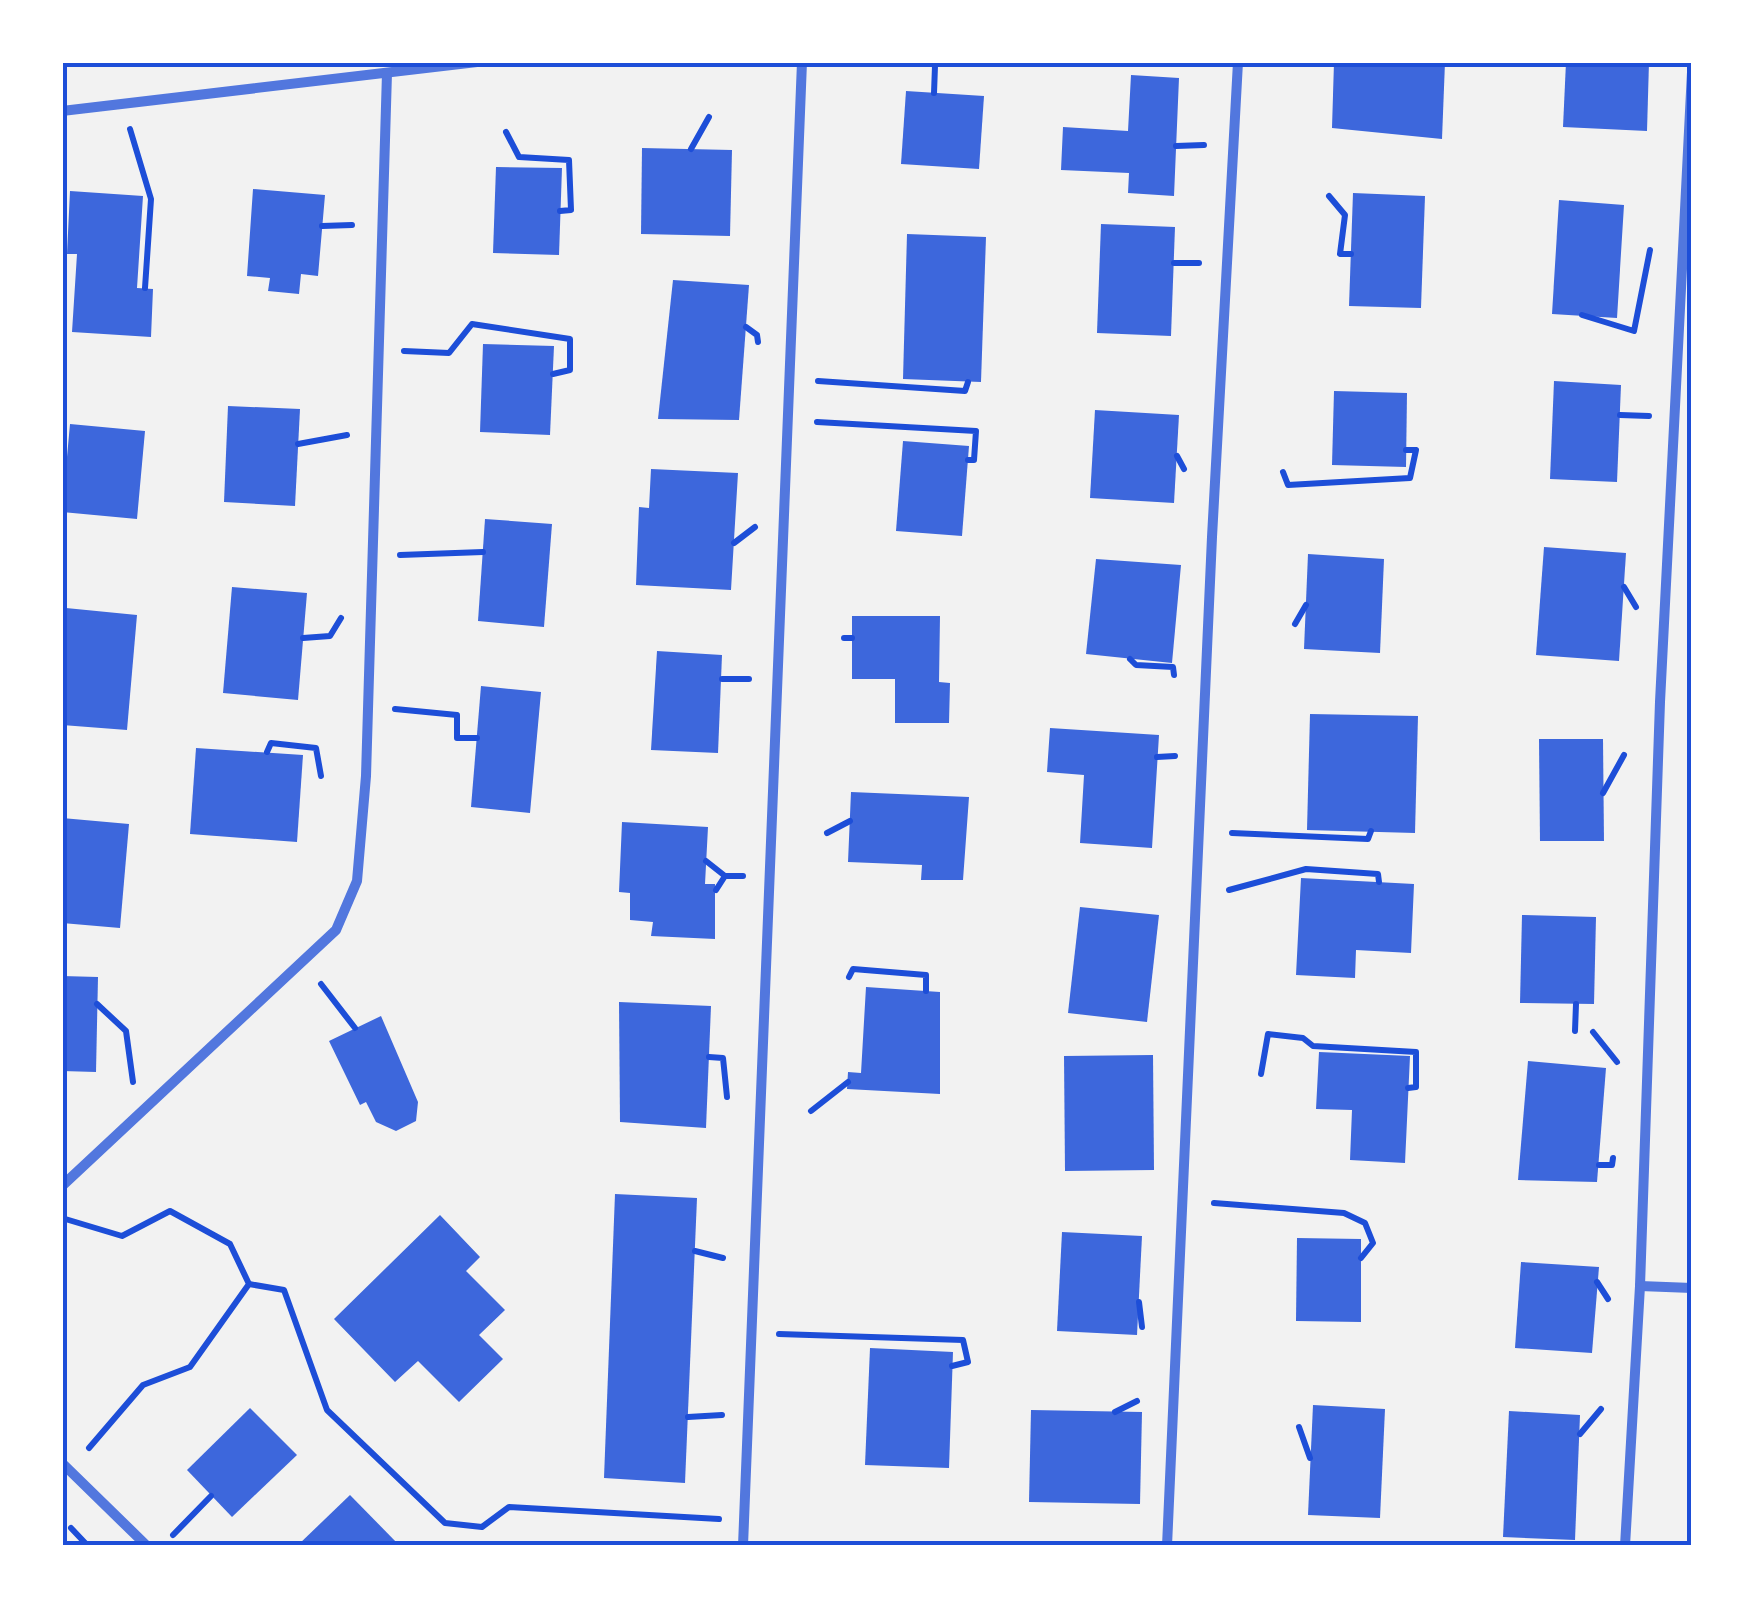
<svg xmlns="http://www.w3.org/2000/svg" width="1754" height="1608" viewBox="0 0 1754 1608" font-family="Raleway,sans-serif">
  <rect width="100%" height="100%" fill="#f2f2f2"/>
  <g fill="#3d67dc">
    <path d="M 1334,62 L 1445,62 L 1442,139 L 1332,128 Z"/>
    <path d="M 1566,62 L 1649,62 L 1647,131 L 1563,127 Z"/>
    <path d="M 1131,75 L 1179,78 L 1174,196 L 1128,193 L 1129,173 L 1061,170 L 1063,127 L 1128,131 Z"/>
    <path d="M 906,91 L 984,96 L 979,169 L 901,164 Z"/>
    <path d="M 642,148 L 732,150 L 730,236 L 641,234 Z"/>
    <path d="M 496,167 L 562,168 L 559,255 L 493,253 Z"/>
    <path d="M 253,189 L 325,195 L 318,276 L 301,274 L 299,294 L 268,291 L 270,278 L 247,276 Z"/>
    <path d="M 70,191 L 143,196 L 137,288 L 153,289 L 151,337 L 72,332 L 77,254 L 67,254 Z"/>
    <path d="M 1353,193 L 1425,196 L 1421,308 L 1349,306 Z"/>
    <path d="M 1559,200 L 1624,205 L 1617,318 L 1552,314 Z"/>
    <path d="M 1101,224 L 1175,227 L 1171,336 L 1097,333 Z"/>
    <path d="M 907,234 L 986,237 L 981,382 L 903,379 Z"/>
    <path d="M 673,280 L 749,285 L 739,420 L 658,419 Z"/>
    <path d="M 483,344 L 554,346 L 550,435 L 480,432 Z"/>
    <path d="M 1554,381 L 1621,385 L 1617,482 L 1550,479 Z"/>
    <path d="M 1334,391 L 1407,393 L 1406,467 L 1332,465 Z"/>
    <path d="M 228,406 L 300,409 L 295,506 L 224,502 Z"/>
    <path d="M 1095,410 L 1179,415 L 1174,503 L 1090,498 Z"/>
    <path d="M 70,424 L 145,431 L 137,519 L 62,512 Z"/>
    <path d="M 903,441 L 969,446 L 962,536 L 896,531 Z"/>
    <path d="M 651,469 L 738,473 L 731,590 L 636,585 L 639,507 L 649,508 Z"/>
    <path d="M 485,519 L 552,524 L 544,627 L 478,621 Z"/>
    <path d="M 1544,547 L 1626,553 L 1619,661 L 1536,655 Z"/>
    <path d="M 1308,554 L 1384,559 L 1380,653 L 1304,649 Z"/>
    <path d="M 1096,559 L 1181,565 L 1172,663 L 1086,654 Z"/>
    <path d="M 232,587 L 307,593 L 298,700 L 223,693 Z"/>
    <path d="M 66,608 L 137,615 L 127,730 L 62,725 Z"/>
    <path d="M 852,616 L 940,616 L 939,682 L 950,683 L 949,723 L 895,723 L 895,679 L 852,679 Z"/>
    <path d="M 657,651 L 722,655 L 718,753 L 651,750 Z"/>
    <path d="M 481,686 L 541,692 L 530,813 L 471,807 Z"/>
    <path d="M 1310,714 L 1418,716 L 1415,833 L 1307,830 Z"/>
    <path d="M 1050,728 L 1159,735 L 1152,848 L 1080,843 L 1084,775 L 1047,772 Z"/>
    <path d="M 1539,739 L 1603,739 L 1604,841 L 1540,841 Z"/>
    <path d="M 196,748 L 303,755 L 297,842 L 190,834 Z"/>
    <path d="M 851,792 L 969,797 L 963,880 L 921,880 L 922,865 L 848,862 Z"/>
    <path d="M 62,818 L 129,824 L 120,928 L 62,923 Z"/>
    <path d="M 622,822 L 708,827 L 705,884 L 715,884 L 715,939 L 651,936 L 653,922 L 630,920 L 630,893 L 619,892 Z"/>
    <path d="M 1301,878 L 1414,884 L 1411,953 L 1356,950 L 1355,978 L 1296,975 Z"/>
    <path d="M 1080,907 L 1159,915 L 1147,1022 L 1068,1013 Z"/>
    <path d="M 1522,915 L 1596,917 L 1594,1004 L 1520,1003 Z"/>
    <path d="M 62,976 L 98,977 L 96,1072 L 62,1071 Z"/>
    <path d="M 866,987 L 940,992 L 940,1094 L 847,1089 L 848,1072 L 861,1073 Z"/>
    <path d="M 619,1002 L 711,1006 L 706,1128 L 620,1122 Z"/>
    <path d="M 381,1016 L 418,1102 L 416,1121 L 396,1131 L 376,1122 L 366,1102 L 360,1105 L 329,1041 Z"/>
    <path d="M 1319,1052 L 1410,1056 L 1405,1163 L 1350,1160 L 1352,1110 L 1316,1109 Z"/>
    <path d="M 1153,1055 L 1154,1170 L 1065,1171 L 1064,1056 Z"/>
    <path d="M 1528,1061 L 1606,1068 L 1597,1182 L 1518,1180 Z"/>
    <path d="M 615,1194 L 697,1198 L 685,1483 L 604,1478 Z"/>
    <path d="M 440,1215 L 480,1257 L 466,1271 L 505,1310 L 479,1335 L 503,1359 L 459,1402 L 418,1361 L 395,1382 L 334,1319 Z"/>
    <path d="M 1062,1232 L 1142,1236 L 1137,1335 L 1057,1331 Z"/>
    <path d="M 1297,1238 L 1361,1239 L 1361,1322 L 1296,1321 Z"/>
    <path d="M 1521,1262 L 1599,1267 L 1592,1353 L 1515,1348 Z"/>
    <path d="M 870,1348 L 953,1352 L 949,1468 L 865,1465 Z"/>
    <path d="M 1313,1405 L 1385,1409 L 1380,1518 L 1308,1515 Z"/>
    <path d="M 250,1408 L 297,1455 L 232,1517 L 187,1470 Z"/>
    <path d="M 1031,1410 L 1142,1412 L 1140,1504 L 1029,1502 Z"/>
    <path d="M 1509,1411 L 1580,1415 L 1575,1540 L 1503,1537 Z"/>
    <path d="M 350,1495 L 400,1546 L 297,1546 Z"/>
  </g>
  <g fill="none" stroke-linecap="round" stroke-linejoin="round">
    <g stroke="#1d4ed8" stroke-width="6">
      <path d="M 930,62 L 935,66 L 934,93"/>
      <path d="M 130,129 L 151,199 L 145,288"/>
      <path d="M 506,132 L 519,157 L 569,160 L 571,210 L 560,211"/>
      <path d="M 1176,146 L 1204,145"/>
      <path d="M 691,149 L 709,117"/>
      <path d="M 1329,196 L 1345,215 L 1340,254 L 1351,254"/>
      <path d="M 322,226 L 352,225"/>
      <path d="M 1174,263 L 1199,263"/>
      <path d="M 1582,315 L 1634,331 L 1650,250"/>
      <path d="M 746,327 L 757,335 L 758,342"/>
      <path d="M 404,351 L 449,353 L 472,324 L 570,339 L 570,370 L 553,374"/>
      <path d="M 818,381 L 965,391 L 968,382"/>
      <path d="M 1620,415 L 1649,416"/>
      <path d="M 817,422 L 976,431 L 974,460 L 968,460"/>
      <path d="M 298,444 L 347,435"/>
      <path d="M 1177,456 L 1184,469"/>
      <path d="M 1283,472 L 1288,485 L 1410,478 L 1416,450 L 1406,450"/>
      <path d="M 62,489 L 63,488"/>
      <path d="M 734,543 L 755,527"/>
      <path d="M 400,555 L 483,552"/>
      <path d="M 1624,587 L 1636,607"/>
      <path d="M 1295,624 L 1306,605"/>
      <path d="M 303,638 L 330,636 L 341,618"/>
      <path d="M 844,638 L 852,638"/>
      <path d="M 1130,659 L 1136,665 L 1173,667 L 1174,675"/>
      <path d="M 722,679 L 749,679"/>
      <path d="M 395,709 L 457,715 L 457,738 L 477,738"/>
      <path d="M 267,752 L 271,743 L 316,748 L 321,776"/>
      <path d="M 1157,757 L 1175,756"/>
      <path d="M 1603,793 L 1624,755"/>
      <path d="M 827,833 L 850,821"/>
      <path d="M 1232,833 L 1368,839 L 1371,831"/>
      <path d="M 706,861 L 725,876"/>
      <path d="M 716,890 L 725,876 L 743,876"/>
      <path d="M 1229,890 L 1306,869 L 1378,874 L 1379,882"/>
      <path d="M 849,977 L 853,969 L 926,975 L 926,991"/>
      <path d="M 321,984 L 355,1028"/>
      <path d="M 97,1004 L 126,1031 L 133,1082"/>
      <path d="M 1575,1031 L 1576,1004"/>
      <path d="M 1593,1032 L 1617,1062"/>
      <path d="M 709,1057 L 723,1058 L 727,1097"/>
      <path d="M 1261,1074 L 1268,1034 L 1303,1038 L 1313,1046 L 1416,1052 L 1416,1087 L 1408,1088"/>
      <path d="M 811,1111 L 848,1082"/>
      <path d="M 1599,1165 L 1612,1165 L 1613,1158"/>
      <path d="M 1214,1203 L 1344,1213 L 1365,1223 L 1373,1243 L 1361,1258"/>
      <path d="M 62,1218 L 122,1236 L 170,1211 L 230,1244 L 249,1284 L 190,1367 L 143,1385 L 89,1448"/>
      <path d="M 695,1251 L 723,1258"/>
      <path d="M 1597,1282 L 1608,1299"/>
      <path d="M 249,1284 L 284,1290 L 327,1410 L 445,1523 L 482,1527 L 509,1507 L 719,1519"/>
      <path d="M 1139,1302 L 1142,1327"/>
      <path d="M 779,1334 L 963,1340 L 968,1362 L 952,1366"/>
      <path d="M 1115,1412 L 1137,1401"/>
      <path d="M 688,1417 L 722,1415"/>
      <path d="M 1299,1427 L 1310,1458"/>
      <path d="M 1580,1434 L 1601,1409"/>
      <path d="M 71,1528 L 88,1546"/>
      <path d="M 173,1535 L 211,1496"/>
    </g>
    <g stroke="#5277de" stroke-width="10">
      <path d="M 62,111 L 477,62"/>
      <path d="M 62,1186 L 336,930 L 357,881 L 366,776 L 387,73"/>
      <path d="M 1640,1286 L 1692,1288"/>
      <path d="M 62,1463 L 147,1546"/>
      <path d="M 743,1546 L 802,62"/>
      <path d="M 1167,1546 L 1212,537 L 1238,62"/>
      <path d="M 1625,1546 L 1640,1286 L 1660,702 L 1692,72"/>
    </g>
  </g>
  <rect width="1754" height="1608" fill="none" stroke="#ffffff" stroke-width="130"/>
  <rect x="65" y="65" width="1624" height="1478" fill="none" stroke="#1d4ed8" stroke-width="4"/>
</svg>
